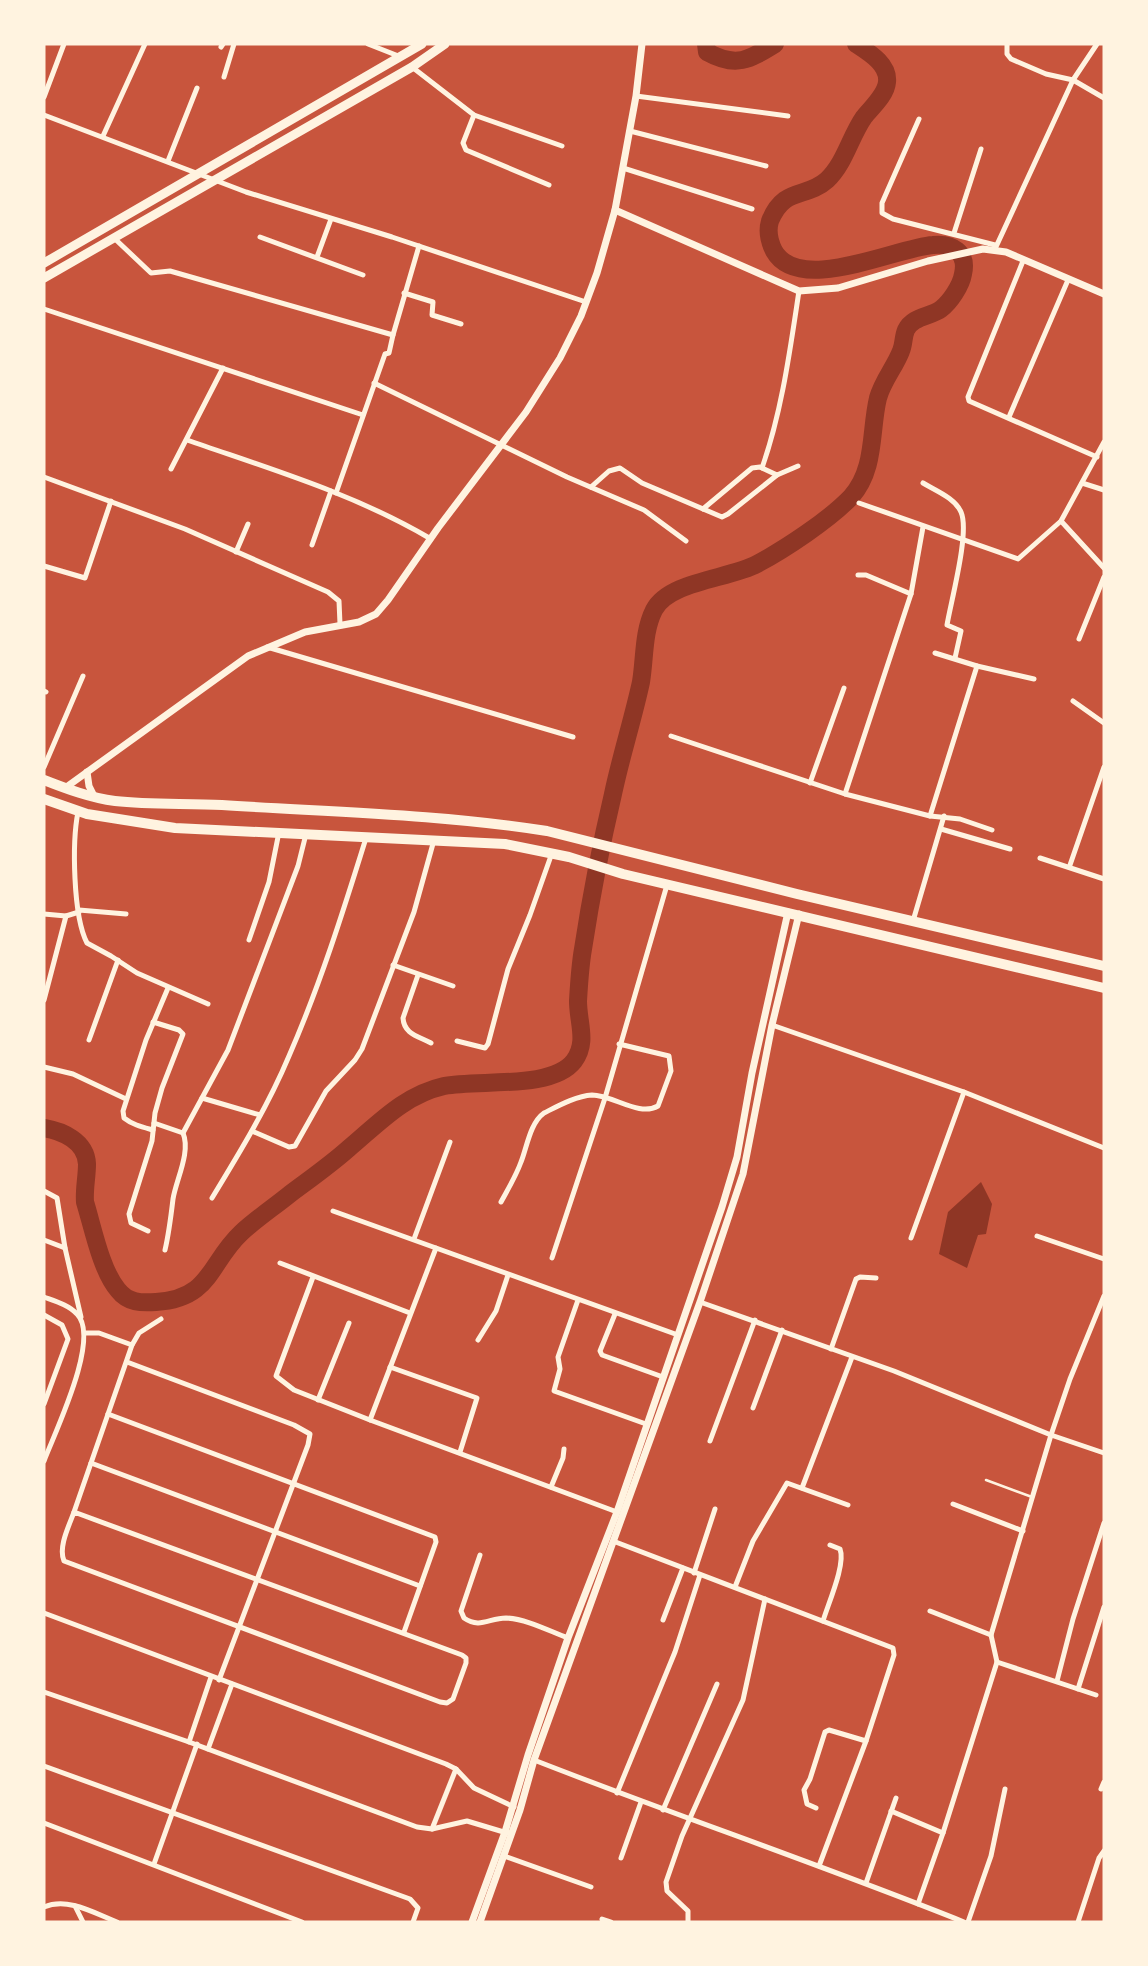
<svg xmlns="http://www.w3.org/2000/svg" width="1148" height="1966" viewBox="0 0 1148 1966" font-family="'Fira Sans Condensed',sans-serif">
  <rect width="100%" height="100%" fill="#c8553d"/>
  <path fill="#8f3625" d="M 981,1182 L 992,1204 L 986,1234 L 978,1235 L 967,1268 L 939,1254 L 948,1212 Z"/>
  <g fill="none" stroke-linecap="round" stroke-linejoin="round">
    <g stroke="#8f3625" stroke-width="18">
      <path d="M 706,44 L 707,52 C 736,68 749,60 775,44"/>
      <path d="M 44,1128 C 62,1131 86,1141 87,1164 C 87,1177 84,1189 85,1202 C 93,1228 101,1270 118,1290 C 128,1303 141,1303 156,1302 C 211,1299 209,1263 241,1233 C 256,1219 274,1207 290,1194 C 310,1179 330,1165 348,1149 C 378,1124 404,1095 444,1086 C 478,1079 552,1090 574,1061 C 588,1042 578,1023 578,1001 C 579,984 580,966 583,949 C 591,897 601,845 613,794 C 621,756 633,719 641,682 C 645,658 643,632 654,610 C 669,581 729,579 757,564 C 785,549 829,520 851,497 C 876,469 870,431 878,398 C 883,380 895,367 901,351 C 904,344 903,337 906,330 C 913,316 930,317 941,309 C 950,302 961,286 963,274 C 968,252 952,243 933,245 C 895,248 799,295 774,251 C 769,241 767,231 770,221 C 784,186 806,199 827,180 C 845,163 850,137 864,117 C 872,107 886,95 887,82 C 889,64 868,52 856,44"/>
    </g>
    <path stroke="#fff3e0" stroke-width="2.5" d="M 986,1480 L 1032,1497"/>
    <g stroke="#fff3e0" stroke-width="5">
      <path d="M 368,44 L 401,57"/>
      <path d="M 1007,44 L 1007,54 L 1011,59 L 1046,74 L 1073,80 L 1104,98"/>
      <path d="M 221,47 L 223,44"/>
      <path d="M 412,67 L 474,115 L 562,146"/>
      <path d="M 224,77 L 234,44"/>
      <path d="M 636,96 L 788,116"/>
      <path d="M 44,97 L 64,44"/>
      <path d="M 44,115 L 246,192 L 392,237 L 586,302"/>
      <path d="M 474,115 L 463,143 L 466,150 L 549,185"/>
      <path d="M 919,119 L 882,203 L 882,213 L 893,219 L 995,245"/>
      <path d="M 630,131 L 766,166"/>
      <path d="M 103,136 L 145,44"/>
      <path d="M 168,161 L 197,88"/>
      <path d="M 623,168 L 752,209"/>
      <path d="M 954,233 L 981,149"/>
      <path d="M 260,237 L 363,275"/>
      <path d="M 114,238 L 151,273 L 170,271 L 393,335 L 419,246"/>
      <path d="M 995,249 L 1073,80 L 1097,44"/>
      <path d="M 317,257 L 331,219"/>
      <path d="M 1023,261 L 968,397 L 969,401 L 1097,457"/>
      <path d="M 404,293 L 433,302 L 432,315 L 461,324"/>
      <path d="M 44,309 L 363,415"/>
      <path d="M 374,383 L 567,477 L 644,510 L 686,541"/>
      <path d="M 1009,417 L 1068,280"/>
      <path d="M 187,440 C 270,469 355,494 431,539"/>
      <path d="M 762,468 C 782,411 790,350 799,291"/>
      <path d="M 171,469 L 223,368"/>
      <path d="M 44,477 L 185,529 L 328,592 L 339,601 L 340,624"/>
      <path d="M 923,483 C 936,491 955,498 961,512 C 970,532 951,601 947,625 L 961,631 L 955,658"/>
      <path d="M 1082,483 L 1104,490"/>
      <path d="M 591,487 L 609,471 L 620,468 L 642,483 L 722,517 L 728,514 L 777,475"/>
      <path d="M 336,493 L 385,354 L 389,353 L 393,335"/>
      <path d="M 859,503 L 1018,559 L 1061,521 L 1104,442"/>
      <path d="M 703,509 L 752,468 L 760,467 L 777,475 L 798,466"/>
      <path d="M 1061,521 L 1104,568"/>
      <path d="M 312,545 L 331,491"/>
      <path d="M 236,552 L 248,524"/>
      <path d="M 44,566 L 85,578 L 111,501"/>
      <path d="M 858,575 L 866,575 L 911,594"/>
      <path d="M 1079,639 L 1104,577"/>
      <path d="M 267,647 L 573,737"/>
      <path d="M 935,653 L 977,666 L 1034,679"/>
      <path d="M 44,691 L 46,692"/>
      <path d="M 1073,701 L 1104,723"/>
      <path d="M 671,736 L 845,794 L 930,816 L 960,819 L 992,830"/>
      <path d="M 44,767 L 83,676"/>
      <path d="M 810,783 L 844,688"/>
      <path d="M 845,794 L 911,594 L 923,527"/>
      <path d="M 78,812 C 72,842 73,916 87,943 L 111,956 L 137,973 L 208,1004"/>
      <path d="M 930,816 L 977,666"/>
      <path d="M 941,829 L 1010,849"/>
      <path d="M 1040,858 L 1104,879"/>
      <path d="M 1070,865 L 1104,767"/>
      <path d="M 79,910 L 126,914"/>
      <path d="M 44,914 L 66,916 L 79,912"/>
      <path d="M 913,921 L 944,816"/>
      <path d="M 249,940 L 269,882 L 279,832"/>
      <path d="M 393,965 L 453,986"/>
      <path d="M 418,975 L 403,1018 C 404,1034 418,1036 431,1043"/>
      <path d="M 44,1000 L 66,916"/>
      <path d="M 772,1025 L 964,1092 L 1104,1148"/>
      <path d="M 89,1040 L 118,960"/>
      <path d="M 457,1041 L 485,1048 L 488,1044 L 508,969 L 530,915 L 552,853"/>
      <path d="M 44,1067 L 73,1074 L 126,1099"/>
      <path d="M 202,1098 L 260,1115"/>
      <path d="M 154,1123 L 183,1133 C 191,1152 176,1180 173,1199 C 171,1216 169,1233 165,1250"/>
      <path d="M 153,1130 C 142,1127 133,1125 124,1118 L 123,1111 L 146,1040 L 168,988"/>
      <path d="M 252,1131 L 289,1147 L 295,1146 L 326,1091 L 355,1060 L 362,1049 L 414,912 L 434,840"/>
      <path d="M 183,1133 L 228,1050 L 298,866 L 306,834"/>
      <path d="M 44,1191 L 57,1198 L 65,1248 L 81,1317"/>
      <path d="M 212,1198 C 240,1152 268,1106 289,1056 C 320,985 343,912 366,838"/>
      <path d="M 501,1202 C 508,1189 516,1176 521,1162 C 527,1147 530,1123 544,1113 C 558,1106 576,1096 592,1095 C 613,1095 639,1117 658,1106 L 671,1071 L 669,1056 L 619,1044"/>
      <path d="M 333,1211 L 436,1248 L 370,1420 L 617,1512"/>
      <path d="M 148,1231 L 131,1223 L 129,1214 L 152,1141 L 155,1113 L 162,1088 L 183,1034 L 179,1030 L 153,1022"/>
      <path d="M 1037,1236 L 1104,1259"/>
      <path d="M 911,1238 L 964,1092"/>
      <path d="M 414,1239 L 450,1142"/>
      <path d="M 44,1240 L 65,1248"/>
      <path d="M 436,1248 L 678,1335"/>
      <path d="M 552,1258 L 605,1098 L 667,885"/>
      <path d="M 280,1263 L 410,1313"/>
      <path d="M 313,1277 L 276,1376 L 294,1390 L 370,1420"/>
      <path d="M 44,1297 C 55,1301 69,1305 77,1314 C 101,1338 55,1432 44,1461"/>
      <path d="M 578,1300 L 558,1357 L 560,1369 L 554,1391 L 646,1424"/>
      <path d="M 700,1302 L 894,1371 L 1051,1435 L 1104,1453"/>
      <path d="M 615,1314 L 600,1351 L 602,1355 L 663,1377"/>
      <path d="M 44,1315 L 62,1325 L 68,1339 L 44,1404"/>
      <path d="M 161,1319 L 139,1333 L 132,1345 L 91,1463 L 420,1586"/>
      <path d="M 86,1333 L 99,1333 L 132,1345"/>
      <path d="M 478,1340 L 496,1311 L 508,1275"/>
      <path d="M 831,1349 L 856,1279 L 860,1277 L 876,1278"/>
      <path d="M 127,1362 L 294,1425 L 310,1434 L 308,1445 L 219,1680"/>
      <path d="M 390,1367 L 477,1398 L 460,1452"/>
      <path d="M 318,1400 L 349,1323"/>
      <path d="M 753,1408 L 782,1330"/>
      <path d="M 108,1414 L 435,1537 L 436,1542 L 404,1632"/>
      <path d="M 710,1441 L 755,1320"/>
      <path d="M 551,1487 L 563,1458 L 564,1449"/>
      <path d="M 802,1488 L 852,1357"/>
      <path d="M 953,1504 L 1023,1531"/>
      <path d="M 74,1512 L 462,1655 L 466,1658 L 466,1663 L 453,1699 L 447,1703 L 440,1702 L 64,1561 C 58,1547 69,1526 74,1512 Z"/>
      <path d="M 74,1512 L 91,1463"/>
      <path d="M 613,1541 L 893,1648 L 894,1655 L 866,1741 L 829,1730 L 825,1732 L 810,1779 L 804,1790 L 807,1804 L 816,1808"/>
      <path d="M 480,1555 L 461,1611 L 464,1618 C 480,1629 489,1618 506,1618 C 527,1619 549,1631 568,1638"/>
      <path d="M 694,1573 L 715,1509"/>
      <path d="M 735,1587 L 753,1541 L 787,1483 L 848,1505"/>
      <path d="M 930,1611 L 991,1635"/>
      <path d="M 44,1613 L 446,1764 L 456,1769 L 474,1788 L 514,1807"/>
      <path d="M 663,1620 L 683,1568"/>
      <path d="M 823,1621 C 828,1604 846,1564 840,1549 L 830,1545"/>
      <path d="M 997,1662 L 1078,1689 L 1104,1607"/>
      <path d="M 1057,1681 L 1073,1619 L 1104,1523"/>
      <path d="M 1078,1689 L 1096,1695"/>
      <path d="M 44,1692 L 189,1742 L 417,1827 L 432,1829 L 467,1821 L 507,1833"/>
      <path d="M 189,1742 L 211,1677"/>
      <path d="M 208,1749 L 232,1684"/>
      <path d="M 534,1760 C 677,1816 822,1865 964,1922"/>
      <path d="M 44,1766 L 410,1899 L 418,1908 L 413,1922"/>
      <path d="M 1101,1789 L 1104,1782"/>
      <path d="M 617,1793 L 675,1652 L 700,1575"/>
      <path d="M 663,1810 L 717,1684"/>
      <path d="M 891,1811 L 943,1833"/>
      <path d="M 44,1823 L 302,1922"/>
      <path d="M 432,1829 L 456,1769"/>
      <path d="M 504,1856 L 591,1887"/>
      <path d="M 621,1858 L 641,1802"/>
      <path d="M 154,1864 L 197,1744"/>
      <path d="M 819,1866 L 866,1741"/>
      <path d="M 866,1883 L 896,1798"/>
      <path d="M 918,1904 L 943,1833 L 997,1662 L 991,1635 L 1051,1435 L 1070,1379 L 1104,1296"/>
      <path d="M 75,1906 L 83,1922"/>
      <path d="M 44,1907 C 68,1897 94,1913 117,1922"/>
      <path d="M 602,1919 L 611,1922"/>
      <path d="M 688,1922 L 688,1911 L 667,1891 L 666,1882 L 682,1836 L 743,1700 L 765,1599"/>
      <path d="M 968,1922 L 991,1856 L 1005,1789"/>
      <path d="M 1078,1922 L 1099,1858 L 1104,1851"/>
    </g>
    <g stroke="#fff3e0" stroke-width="7">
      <path d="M 615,210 L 799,291 L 838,288 L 928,261 L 983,249 L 1006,252 L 1104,294"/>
      <path d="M 87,772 L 89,786 L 95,798"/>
      <path d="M 65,788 L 248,656 L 305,632 L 359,622 L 376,614 L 388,600 L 438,528 L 526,412 L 560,358 L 581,316 L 597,273 L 615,210 L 636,96 L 642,44"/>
      <path d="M 472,1922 L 505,1832 L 528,1755 L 568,1638 L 617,1512 L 722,1207 L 737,1157 L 752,1073 L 788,912"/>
      <path d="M 480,1922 L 520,1810 L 534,1760 L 700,1302 L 743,1174 L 772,1025 L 799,914"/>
    </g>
    <g stroke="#fff3e0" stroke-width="9">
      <path d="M 44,263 L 422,44"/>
      <path d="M 44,278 L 412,67 L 445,44"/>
    </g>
    <g stroke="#fff3e0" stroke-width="10">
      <path d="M 44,780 C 67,789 91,798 115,801 C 151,805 187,803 222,805 C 330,812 440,814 547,831 L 797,894 L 1104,966"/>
      <path d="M 44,799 L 87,814 L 175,828 L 505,844 L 569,857 L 623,874 L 1104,988"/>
    </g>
  </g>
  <rect width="1148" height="1966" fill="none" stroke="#fff3e0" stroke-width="91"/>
</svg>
